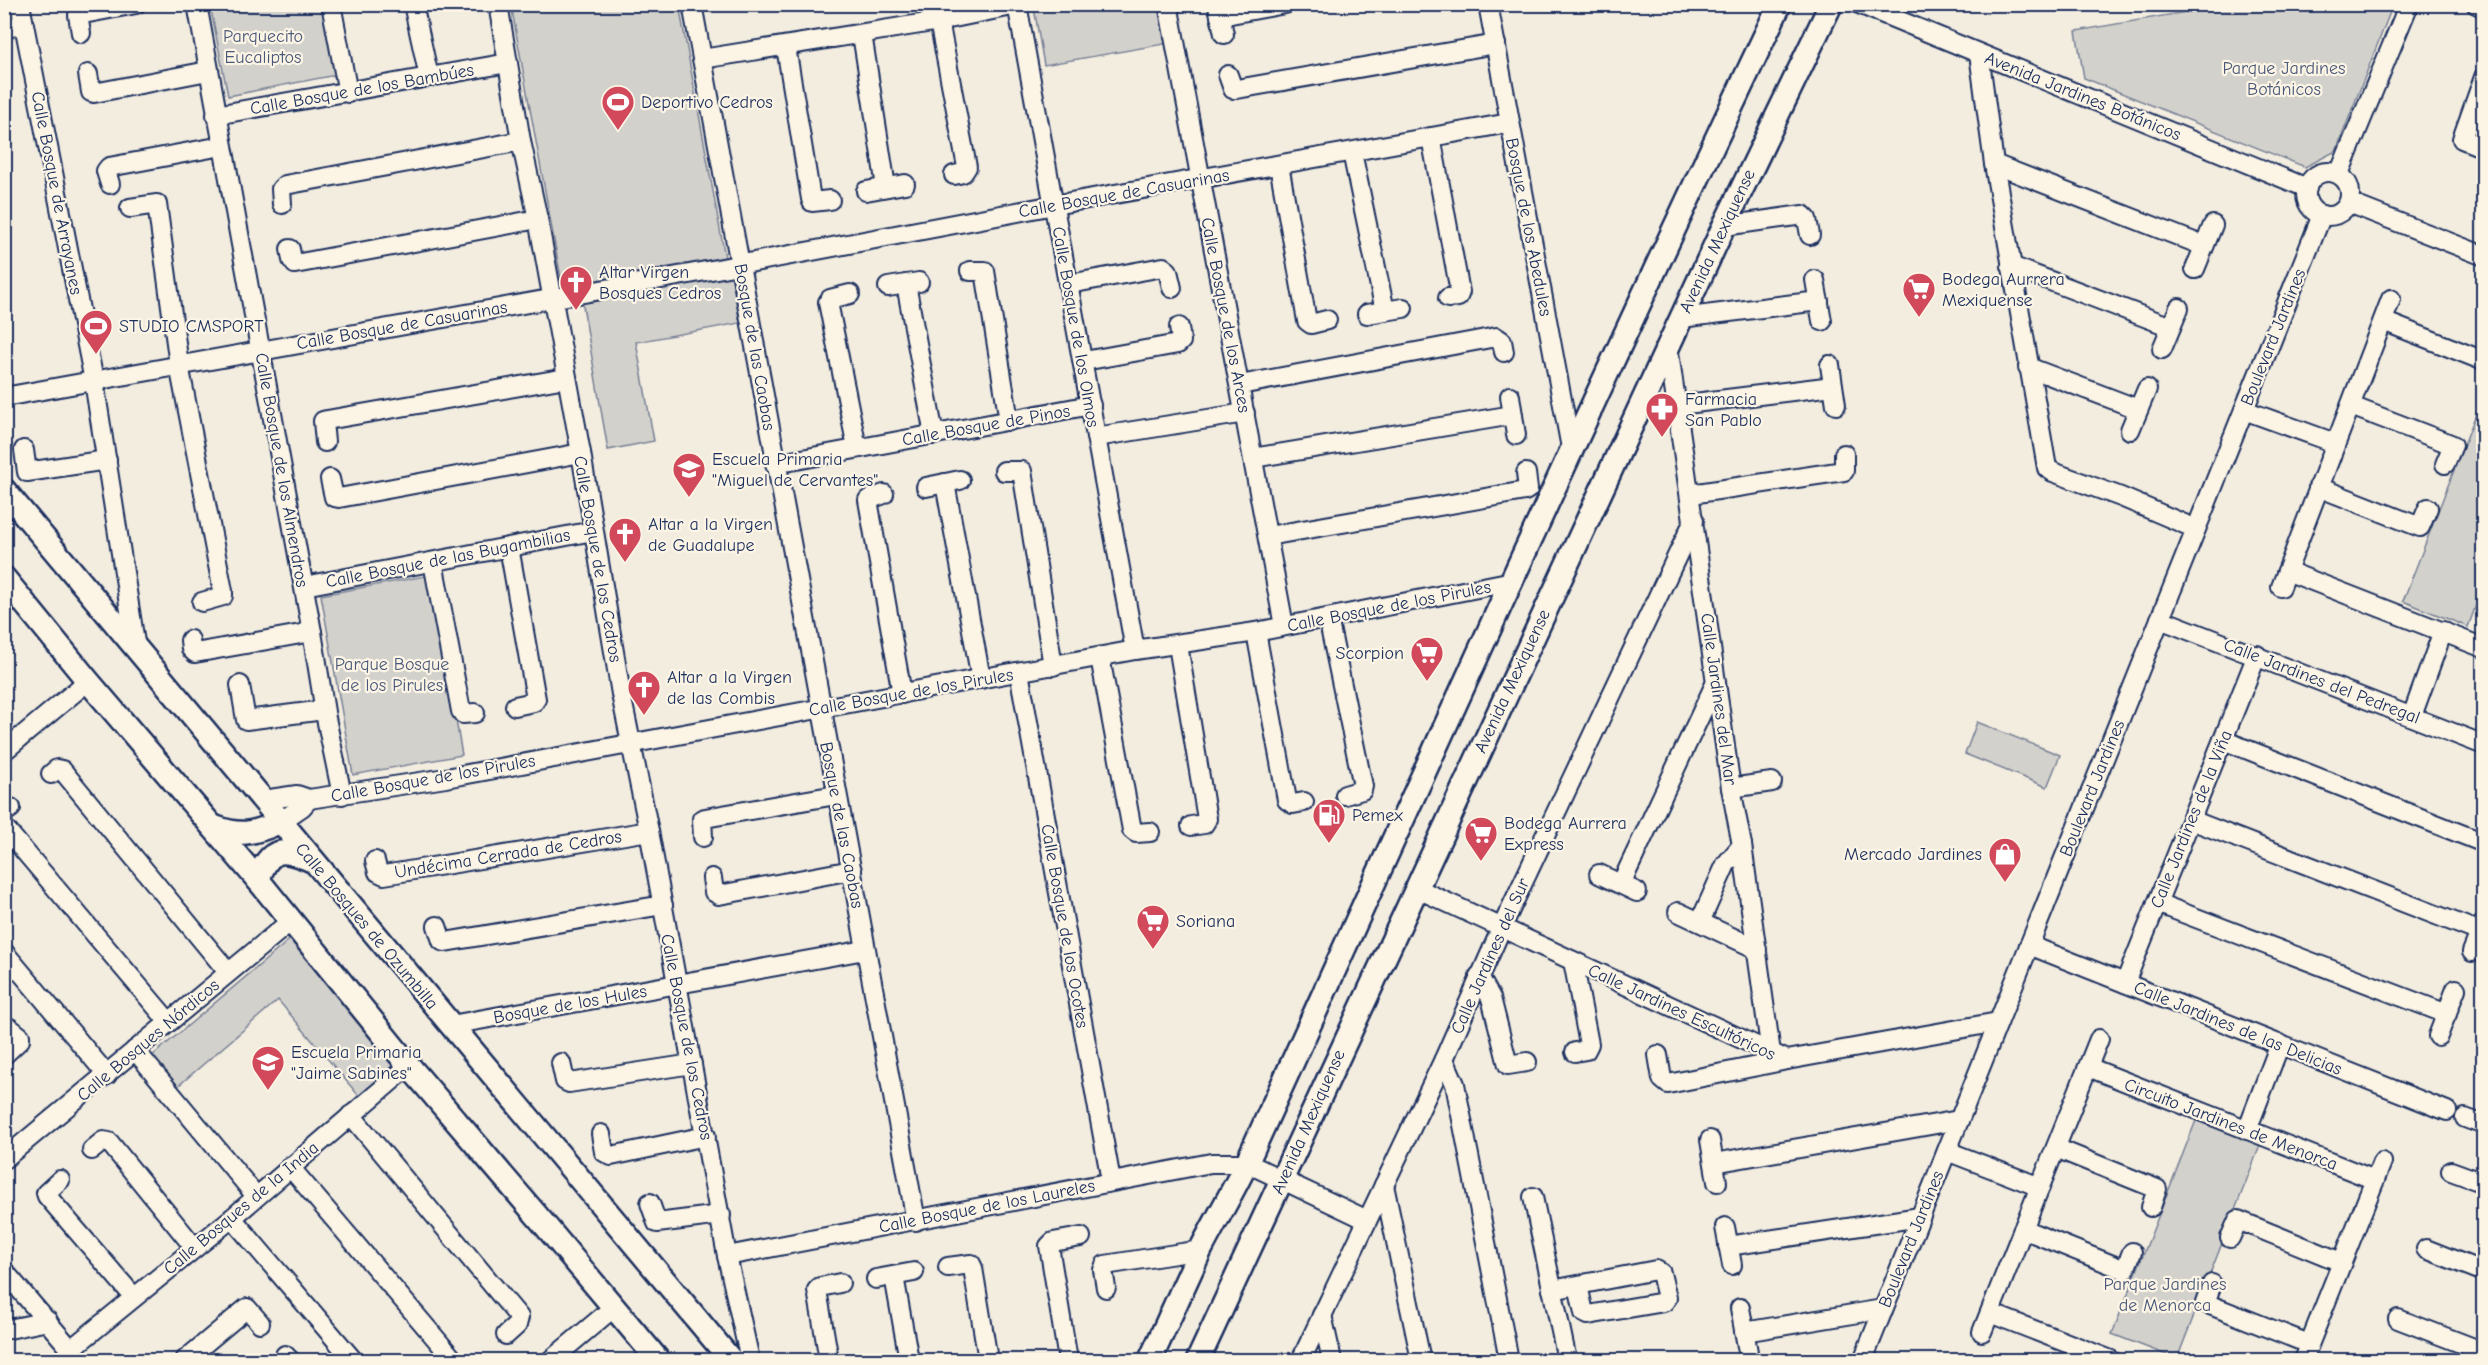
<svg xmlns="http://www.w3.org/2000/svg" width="2488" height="1365" viewBox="0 0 2488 1365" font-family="'Comic Neue',sans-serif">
  <rect width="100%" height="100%" fill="#f3ede0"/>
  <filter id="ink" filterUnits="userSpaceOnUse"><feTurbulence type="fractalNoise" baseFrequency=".0167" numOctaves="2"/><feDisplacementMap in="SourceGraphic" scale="12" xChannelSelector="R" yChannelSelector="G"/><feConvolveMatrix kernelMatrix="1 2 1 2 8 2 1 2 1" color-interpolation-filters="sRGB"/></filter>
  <g filter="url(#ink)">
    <g fill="#d3d1cc" stroke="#778095" stroke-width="1.5">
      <path d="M 1057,4 L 1163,5 L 1170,43 L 1044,65 L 1034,8 Z"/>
      <path d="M 210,5 L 327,5 L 341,74 L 228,96 Z"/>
      <path d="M 511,5 L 679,5 L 725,257 L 563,289 Z"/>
      <path d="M 2226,5 L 2362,5 L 2364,12 L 2392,7 L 2336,151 L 2305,167 L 2084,78 L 2076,31 Z"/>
      <path d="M 731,274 L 740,323 L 636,342 L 654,441 L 608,450 L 582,300 Z"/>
      <path d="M 2483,396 L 2483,586 L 2468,627 L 2403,601 Z"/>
      <path d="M 431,575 L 462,755 L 353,775 L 321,595 Z"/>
      <path d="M 1977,722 L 2060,755 L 2047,787 L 1965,754 Z"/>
      <path d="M 294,936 L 399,1062 L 359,1096 L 278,1000 L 178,1086 L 152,1056 Z"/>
      <path d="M 2197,1118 L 2261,1143 L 2177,1359 L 2112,1334 Z"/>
    </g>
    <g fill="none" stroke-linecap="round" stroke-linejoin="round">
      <defs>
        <g id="minor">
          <path d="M 20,4 L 94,381 L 136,649"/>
          <path d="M 197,4 L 312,632 L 326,718 L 342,795"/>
          <path d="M 331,4 L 348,93"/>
          <path d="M 413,4 L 429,77"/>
          <path d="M 498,4 L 521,141 L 538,219 L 581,453 L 621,694 L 649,831 L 727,1256 L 750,1360"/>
          <path d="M 692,4 L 916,1221"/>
          <path d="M 1017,4 L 1135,650"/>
          <path d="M 1168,4 L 1284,626"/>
          <path d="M 1488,4 L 1571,448"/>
          <path d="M 1859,4 L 2307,188"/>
          <path d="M 2476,4 L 2484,8"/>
          <path d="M 1218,6 L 1224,34"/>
          <path d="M 1220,16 L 1285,4"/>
          <path d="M 939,21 L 967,167 L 963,173 L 954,175"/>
          <path d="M 4,28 L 23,25"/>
          <path d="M 81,33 L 78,15 L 136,4"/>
          <path d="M 862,34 L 886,187"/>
          <path d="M 786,47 L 811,199 L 812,202 L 830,200"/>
          <path d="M 1979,54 L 1994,164 L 2047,468 L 2053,472 L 2121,497 L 2196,529"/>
          <path d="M 702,59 L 939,21 L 1022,4"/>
          <path d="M 88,74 L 91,92 L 94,93 L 208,71"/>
          <path d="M 1228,75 L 1233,89 L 1237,89 L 1496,44"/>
          <path d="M 2484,77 L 2462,139 L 2484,148"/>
          <path d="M 216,115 L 508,63"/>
          <path d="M 1431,137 L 1460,292 L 1458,297 L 1448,298"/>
          <path d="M 1352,152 L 1385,311"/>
          <path d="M 1994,164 L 2204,246"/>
          <path d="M 1279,165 L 1307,321 L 1311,324 L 1327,320"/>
          <circle cx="2328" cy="194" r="22"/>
          <path d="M 2339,174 L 2409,4"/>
          <path d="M 110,184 L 106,171 L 109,167 L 222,146"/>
          <path d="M 866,191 L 905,184"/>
          <path d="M 2349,203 L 2484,256"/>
          <path d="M 282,204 L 281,189 L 285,185 L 521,141"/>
          <path d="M 130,208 L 157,204 L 179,365 L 223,591 L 223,596 L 202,602"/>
          <path d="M 1724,226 L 1803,215 L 1807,219 L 1810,235"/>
          <path d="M 290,249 L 292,260 L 295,264 L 538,219"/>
          <path d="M 2011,266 L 2171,327"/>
          <path d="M 2195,269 L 2213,225"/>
          <path d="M 970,271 L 985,271 L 1009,421"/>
          <path d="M 1815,280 L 1822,321"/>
          <path d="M 906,284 L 934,435"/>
          <path d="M 1069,284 L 1163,267 L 1168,271 L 1172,288"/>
          <path d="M 888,287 L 919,282"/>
          <path d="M 850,294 L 830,299 L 828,302 L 857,448"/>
          <path d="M 1367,314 L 1403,308"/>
          <path d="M 1681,318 L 1819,301"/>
          <path d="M 2383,321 L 2484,361"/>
          <path d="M 1668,345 L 1731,788 L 1742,845 L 1771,1053"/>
          <path d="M 2162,349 L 2179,308"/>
          <path d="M 1084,361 L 1178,344 L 1181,341 L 1179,327"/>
          <path d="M 1830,365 L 1836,405"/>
          <path d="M 2028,367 L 2138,409"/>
          <path d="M 1240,385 L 1496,337 L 1502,341 L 1504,352"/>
          <path d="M 1510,396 L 1516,435"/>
          <path d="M 4,397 L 717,269 L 1054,205 L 1509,123"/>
          <path d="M 1678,405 L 1833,386"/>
          <path d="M 2351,406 L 2453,445 L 2445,464"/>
          <path d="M 2244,410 L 2335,443"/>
          <path d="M 2130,430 L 2147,389"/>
          <path d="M 1096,437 L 1245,413"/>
          <path d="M 325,442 L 323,421 L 327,420 L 566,378"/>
          <path d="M 24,450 L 27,472 L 107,460"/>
          <path d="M 1253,458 L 1513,415"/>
          <path d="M 775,464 L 1091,405"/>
          <path d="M 1004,471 L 1022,471 L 1053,666"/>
          <path d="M 330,479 L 334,497 L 339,498 L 581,453"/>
          <path d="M 945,483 L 981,679"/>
          <path d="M 926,487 L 960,480"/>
          <path d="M 2318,487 L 2420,527 L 2428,508"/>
          <path d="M 884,494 L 868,500 L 902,694"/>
          <path d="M 1691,494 L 1844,471 L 1844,454"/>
          <path d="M 1268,536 L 1525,491 L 1528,489 L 1526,473"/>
          <path d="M 509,547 L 536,699 L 534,702 L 515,706"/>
          <path d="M 433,562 L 461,711 L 463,714 L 475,713"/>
          <path d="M 2287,571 L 2484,648"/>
          <path d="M 304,586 L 593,531"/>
          <path d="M 2281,587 L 2391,299"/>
          <path d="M 1328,618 L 1363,786 L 1362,790 L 1345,795"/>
          <path d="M 2160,619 L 2484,745"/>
          <path d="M 1256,632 L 1287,800 L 1293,804 L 1304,802"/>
          <path d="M 190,640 L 191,649 L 195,653 L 312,632"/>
          <path d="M 1178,645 L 1207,819 L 1204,824 L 1191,826"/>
          <path d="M 1100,657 L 1132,830 L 1136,833 L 1150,832"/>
          <path d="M 1019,672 L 1111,1181"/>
          <path d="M 240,685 L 246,720 L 324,710"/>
          <path d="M 2412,716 L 2443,631"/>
          <path d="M 2223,740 L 2484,843"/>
          <path d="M 4,751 L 88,681"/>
          <path d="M 51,774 L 57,769 L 62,770 L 228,972"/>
          <path d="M 1731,788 L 1772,782"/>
          <path d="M 263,800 L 297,795 L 309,799 L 446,778 L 1135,650 L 1256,632 L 1513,581"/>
          <path d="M 4,813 L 11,808"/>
          <path d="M 2191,820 L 2480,932"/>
          <path d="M 280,822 L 302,807 L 309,799"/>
          <path d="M 4,827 L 169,1022"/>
          <path d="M 703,837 L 702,819 L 705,818 L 836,795"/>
          <path d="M 375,861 L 378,872 L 384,875 L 649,831"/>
          <path d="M 1599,874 L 1637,892"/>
          <path d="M 712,878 L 714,892 L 719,895 L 852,870"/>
          <path d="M 1621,884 L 1716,682"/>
          <path d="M 1416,888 L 1787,1060 L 1998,1022"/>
          <path d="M 2157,903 L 2447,1014"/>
          <path d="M 1678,912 L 1757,949"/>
          <path d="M 1700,922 L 1726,864 L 1742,845"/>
          <path d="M 437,926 L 442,941 L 445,942 L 663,905"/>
          <path d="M 2029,945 L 2447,1111"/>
          <path d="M 4,952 L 107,1075"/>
          <path d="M 2472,952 L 2484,922"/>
          <path d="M 1573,961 L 1589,1044 L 1586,1050 L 1575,1052"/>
          <path d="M 1479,976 L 1491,998 L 1508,1065 L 1527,1062"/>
          <path d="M 2125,983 L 2257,655"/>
          <path d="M 451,1025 L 865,950"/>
          <path d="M 2438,1036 L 2456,989"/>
          <path d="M 135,1050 L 256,1196"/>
          <path d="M 4,1055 L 20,1040 L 20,1036 L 10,1028"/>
          <path d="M 1658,1055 L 1662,1079 L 1668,1084 L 1787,1060"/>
          <path d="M 1444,1059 L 1455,1084 L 1509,1360"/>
          <path d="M 561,1063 L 565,1081 L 569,1083 L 692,1064"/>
          <path d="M 2088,1067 L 2375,1180"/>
          <path d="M 351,1115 L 519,1317 L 517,1325 L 506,1335"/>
          <path d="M 2465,1118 L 2484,1125"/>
          <path d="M 2247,1130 L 2280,1044"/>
          <path d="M 601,1134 L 604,1152 L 611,1156 L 706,1136"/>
          <path d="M 1710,1140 L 1717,1182"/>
          <path d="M 2056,1148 L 2157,1189 L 2151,1207"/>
          <path d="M 92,1150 L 103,1141 L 109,1142 L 194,1247"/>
          <path d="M 1947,1151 L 2040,1187"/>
          <path d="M 4,1159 L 291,921"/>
          <path d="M 1714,1163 L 1959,1120"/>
          <path d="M 290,1167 L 454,1360"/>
          <path d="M 2451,1171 L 2484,1183"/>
          <path d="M 60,1180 L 46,1193 L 47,1196 L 134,1297"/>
          <path d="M 1384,1185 L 1421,1360"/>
          <path d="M 1533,1197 L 1567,1360"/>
          <path d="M 650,1203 L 657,1223 L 721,1215"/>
          <path d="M 232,1218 L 353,1360"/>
          <path d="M 1725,1227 L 1732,1265"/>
          <path d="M 2023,1229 L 2125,1270 L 2132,1252"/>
          <path d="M 2230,1238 L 2238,1220 L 2341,1262"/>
          <path d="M 1728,1246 L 1920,1217"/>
          <path d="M 2426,1249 L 2484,1272"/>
          <path d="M 727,1256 L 1211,1163 L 1247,1163 L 1367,1220"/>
          <path d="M 948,1267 L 971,1264 L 973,1268 L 988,1360"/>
          <path d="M 4,1271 L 80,1360"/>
          <path d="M 894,1276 L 909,1360"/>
          <path d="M 876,1279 L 914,1272"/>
          <path d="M 2212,1284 L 2205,1303 L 2309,1344"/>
          <path d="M 1106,1288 L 1103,1270 L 1105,1265 L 1201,1250"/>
          <path d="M 1552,1290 L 1656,1270 L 1661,1273 L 1667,1298 L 1664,1302 L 1588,1315 L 1584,1313 L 1578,1285"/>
          <path d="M 1740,1308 L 1748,1352"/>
          <path d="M 1990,1313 L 2111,1360"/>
          <path d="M 1322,1315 L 1332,1360"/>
          <path d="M 2398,1319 L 2484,1352"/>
          <path d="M 4,1330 L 48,1321"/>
          <path d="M 1744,1332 L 1883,1309"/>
          <path d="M 1982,1332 L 2099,1039"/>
          <path d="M 71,1349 L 232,1218 L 409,1066"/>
          <path d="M 285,1355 L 290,1360"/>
          <path d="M 185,1360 L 247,1308 L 260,1323"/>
          <path d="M 551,1360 L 613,1308"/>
          <path d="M 829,1360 L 817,1290 L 820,1287 L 840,1283"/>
          <path d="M 1068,1360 L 1049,1246 L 1053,1242 L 1081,1237"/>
          <path d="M 1301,1360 L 1444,1059 L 1502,927 L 1694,520"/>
          <path d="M 1863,1360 L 2322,215"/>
          <path d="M 2303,1360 L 2382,1162"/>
        </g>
        <g id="major">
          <path d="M 4,490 L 731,1360"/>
          <path d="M 4,578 L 88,681 L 258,880 L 409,1066 L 544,1224 L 658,1360"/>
          <path d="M 212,826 C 240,837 253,834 280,822"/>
          <path d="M 258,880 C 270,846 283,848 313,861"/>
          <path d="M 1150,1360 C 1167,1324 1183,1287 1200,1251 C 1216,1220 1234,1190 1249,1158 C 1424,773 1598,387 1780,4"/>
          <path d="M 1198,1360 L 1724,226 L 1831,4"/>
        </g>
      </defs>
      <use href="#minor" stroke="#1b2f5e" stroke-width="22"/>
      <use href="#major" stroke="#1b2f5e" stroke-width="27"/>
      <use href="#minor" stroke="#fcf5e5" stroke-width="18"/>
      <use href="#major" stroke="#fcf5e5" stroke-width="22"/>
    </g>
  </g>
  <defs>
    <symbol id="stadium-pin" viewBox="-11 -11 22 30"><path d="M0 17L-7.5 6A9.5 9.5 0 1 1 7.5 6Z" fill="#d1495b" stroke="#fcf5e5"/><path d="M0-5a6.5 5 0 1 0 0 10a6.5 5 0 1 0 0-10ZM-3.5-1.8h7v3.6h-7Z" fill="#fff"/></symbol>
    <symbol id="church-pin" viewBox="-11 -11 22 30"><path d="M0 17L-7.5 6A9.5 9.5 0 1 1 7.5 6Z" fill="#d1495b" stroke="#fcf5e5"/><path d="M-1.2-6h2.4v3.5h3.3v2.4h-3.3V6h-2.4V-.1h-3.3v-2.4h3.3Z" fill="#fff"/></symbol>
    <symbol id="supermarket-pin" viewBox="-11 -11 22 30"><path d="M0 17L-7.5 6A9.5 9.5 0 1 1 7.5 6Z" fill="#d1495b" stroke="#fcf5e5"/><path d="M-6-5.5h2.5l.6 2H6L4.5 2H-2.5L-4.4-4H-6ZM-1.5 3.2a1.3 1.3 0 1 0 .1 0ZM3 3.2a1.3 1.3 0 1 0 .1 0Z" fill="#fff"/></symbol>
    <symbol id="pharmacy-pin" viewBox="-11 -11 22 30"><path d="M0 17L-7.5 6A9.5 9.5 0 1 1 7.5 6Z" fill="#d1495b" stroke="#fcf5e5"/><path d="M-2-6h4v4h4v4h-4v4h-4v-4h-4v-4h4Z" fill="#fff"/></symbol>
    <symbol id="school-pin" viewBox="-11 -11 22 30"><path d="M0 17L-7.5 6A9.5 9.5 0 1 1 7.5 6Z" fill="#d1495b" stroke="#fcf5e5"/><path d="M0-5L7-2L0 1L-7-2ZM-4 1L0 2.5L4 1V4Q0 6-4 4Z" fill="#fff"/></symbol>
    <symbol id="fuel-pin" viewBox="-11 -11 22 30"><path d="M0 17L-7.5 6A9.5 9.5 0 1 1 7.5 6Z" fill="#d1495b" stroke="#fcf5e5"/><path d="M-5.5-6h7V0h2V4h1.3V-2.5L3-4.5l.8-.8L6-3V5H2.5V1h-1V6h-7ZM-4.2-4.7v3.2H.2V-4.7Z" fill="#fff"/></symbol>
    <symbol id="shop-pin" viewBox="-11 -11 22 30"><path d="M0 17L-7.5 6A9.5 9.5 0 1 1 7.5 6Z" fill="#d1495b" stroke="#fcf5e5"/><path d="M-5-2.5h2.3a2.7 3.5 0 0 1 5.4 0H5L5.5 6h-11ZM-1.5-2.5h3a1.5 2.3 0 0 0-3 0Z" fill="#fff"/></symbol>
  </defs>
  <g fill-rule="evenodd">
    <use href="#stadium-pin" x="599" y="83" width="38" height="52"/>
    <use href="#church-pin" x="557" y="263" width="38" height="52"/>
    <use href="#supermarket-pin" x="1900" y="270" width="38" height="52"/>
    <use href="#stadium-pin" x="77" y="307" width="38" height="52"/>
    <use href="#pharmacy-pin" x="1643" y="390" width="38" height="52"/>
    <use href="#school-pin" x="670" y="450" width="38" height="52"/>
    <use href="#church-pin" x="606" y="515" width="38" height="52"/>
    <use href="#supermarket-pin" x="1408" y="634" width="38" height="52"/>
    <use href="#church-pin" x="625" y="668" width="38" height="52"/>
    <use href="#fuel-pin" x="1310" y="796" width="38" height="52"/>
    <use href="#supermarket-pin" x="1462" y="814" width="38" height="52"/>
    <use href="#shop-pin" x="1986" y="835" width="38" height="52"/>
    <use href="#supermarket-pin" x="1134" y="902" width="38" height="52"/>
    <use href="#school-pin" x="249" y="1043" width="38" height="52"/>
  </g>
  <g text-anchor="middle" stroke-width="4.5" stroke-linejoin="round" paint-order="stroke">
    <g font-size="18" fill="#49587a" stroke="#fcf5e5">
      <text x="263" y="42">Parquecito<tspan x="263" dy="21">Eucaliptos</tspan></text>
      <text x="2284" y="74">Parque Jardines<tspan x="2284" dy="21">Botánicos</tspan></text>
      <text x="392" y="670">Parque Bosque<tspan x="392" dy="21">de los Pirules</tspan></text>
      <text x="2165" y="1290">Parque Jardines<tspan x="2165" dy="21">de Menorca</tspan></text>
    </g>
    <g font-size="18" fill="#1b2f5e" stroke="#fcf5e5">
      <text transform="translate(362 89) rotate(-10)" y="6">Calle Bosque de los Bambúes</text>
      <text transform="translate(2083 96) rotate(22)" y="6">Avenida Jardines Botánicos</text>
      <text transform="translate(57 193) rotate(79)" y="6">Calle Bosque de Arrayanes</text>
      <text transform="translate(1124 193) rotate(-10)" y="6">Calle Bosque de Casuarinas</text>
      <text transform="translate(1529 227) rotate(79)" y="6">Bosque de los Abedules</text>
      <text transform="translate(1717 241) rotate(-65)" y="6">Avenida Mexiquense</text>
      <text transform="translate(1226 315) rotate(79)" y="6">Calle Bosque de los Arces</text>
      <text transform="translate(402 325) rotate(-10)" y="6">Calle Bosque de Casuarinas</text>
      <text transform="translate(1076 327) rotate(80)" y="6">Calle Bosque de los Olmos</text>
      <text transform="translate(2273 337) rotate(-68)" y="6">Boulevard Jardines</text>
      <text transform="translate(755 347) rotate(80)" y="6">Bosque de las Caobas</text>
      <text transform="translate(986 425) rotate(-10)" y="6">Calle Bosque de Pinos</text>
      <text transform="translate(282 470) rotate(80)" y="6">Calle Bosque de los Almendros</text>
      <text transform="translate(448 558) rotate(-11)" y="6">Calle Bosque de las Bugambilias</text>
      <text transform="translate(598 559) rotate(80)" y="6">Calle Bosque de los Cedros</text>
      <text transform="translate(1389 606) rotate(-11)" y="6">Calle Bosque de los Pirules</text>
      <text transform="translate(1512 681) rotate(-65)" y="6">Avenida Mexiquense</text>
      <text transform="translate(2322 681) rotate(21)" y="6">Calle Jardines del Pedregal</text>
      <text transform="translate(911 692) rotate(-10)" y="6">Calle Bosque de los Pirules</text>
      <text transform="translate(1719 699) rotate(82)" y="6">Calle Jardines del Mar</text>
      <text transform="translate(433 778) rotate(-10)" y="6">Calle Bosque de los Pirules</text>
      <text transform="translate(2092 788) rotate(-68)" y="6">Boulevard Jardines</text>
      <text transform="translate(2191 819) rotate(-68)" y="6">Calle Jardines de la Viña</text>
      <text transform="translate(842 825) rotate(79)" y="6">Bosque de las Caobas</text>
      <text transform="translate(508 854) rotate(-9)" y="6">Undécima Cerrada de Cedros</text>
      <text transform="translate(367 926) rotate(50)" y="6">Calle Bosques de Ozumbilla</text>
      <text transform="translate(1065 926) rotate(80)" y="6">Calle Bosque de los Ocotes</text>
      <text transform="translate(1490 956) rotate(-66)" y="6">Calle Jardines del Sur</text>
      <text transform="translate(570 1004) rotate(-10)" y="6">Bosque de los Hules</text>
      <text transform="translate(1682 1012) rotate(25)" y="6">Calle Jardines Escultóricos</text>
      <text transform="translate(2238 1028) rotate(22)" y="6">Calle Jardines de las Delicias</text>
      <text transform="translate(687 1037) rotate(79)" y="6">Calle Bosque de los Cedros</text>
      <text transform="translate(148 1040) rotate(-40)" y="6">Calle Bosques Nórdicos</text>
      <text transform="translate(1308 1122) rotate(-66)" y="6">Avenida Mexiquense</text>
      <text transform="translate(2231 1124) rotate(21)" y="6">Circuito Jardines de Menorca</text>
      <text transform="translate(987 1206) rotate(-11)" y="6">Calle Bosque de los Laureles</text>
      <text transform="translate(241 1208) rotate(-40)" y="6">Calle Bosques de la India</text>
      <text transform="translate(1911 1239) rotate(-68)" y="6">Boulevard Jardines</text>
    </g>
    <g font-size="18" fill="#1b2f5e" stroke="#fcf5e5" text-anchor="start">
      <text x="641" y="108">Deportivo Cedros</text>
      <text x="599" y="278">Altar Virgen<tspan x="599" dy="21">Bosques Cedros</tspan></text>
      <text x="1942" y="285">Bodega Aurrera<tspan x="1942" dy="21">Mexiquense</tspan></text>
      <text x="119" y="332">STUDIO CMSPORT</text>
      <text x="1685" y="405">Farmacia<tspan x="1685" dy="21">San Pablo</tspan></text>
      <text x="712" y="465">Escuela Primaria<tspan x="712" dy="21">"Miguel de Cervantes"</tspan></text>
      <text x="648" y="530">Altar a la Virgen<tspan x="648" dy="21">de Guadalupe</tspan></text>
      <text x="1404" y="659" text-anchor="end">Scorpion</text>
      <text x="667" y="683">Altar a la Virgen<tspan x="667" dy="21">de las Combis</tspan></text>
      <text x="1352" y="821">Pemex</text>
      <text x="1504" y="829">Bodega Aurrera<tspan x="1504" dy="21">Express</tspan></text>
      <text x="1982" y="860" text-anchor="end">Mercado Jardines</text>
      <text x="1176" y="927">Soriana</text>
      <text x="291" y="1058">Escuela Primaria<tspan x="291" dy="21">"Jaime Sabines"</tspan></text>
    </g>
  </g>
  <rect width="2488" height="1365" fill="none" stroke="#fcf5e5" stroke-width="24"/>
  <rect x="12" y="12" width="2464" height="1341" fill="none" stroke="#1b2f5e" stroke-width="2" filter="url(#ink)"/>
</svg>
